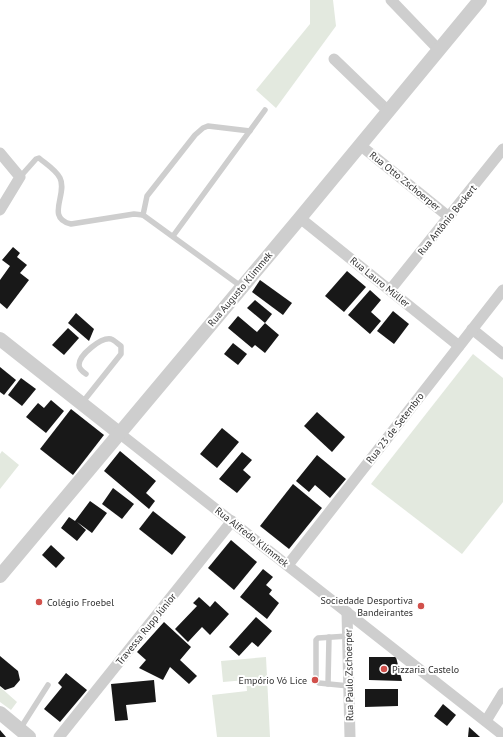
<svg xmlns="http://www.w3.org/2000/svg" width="503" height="737" viewBox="0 0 503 737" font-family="'PT Sans',sans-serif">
	<rect width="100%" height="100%" fill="#fff"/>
	<!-- green -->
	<g fill="#e3e9df">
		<path d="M310,0H333L336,26L276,108L256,90L310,24Z"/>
		<path d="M473,354L503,378V502L462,554L371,484Z"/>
		<path d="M2,451L19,465L0,489V454Z"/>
		<path d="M266,657L270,737H217L212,695L247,691L246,680L223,682L221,661Z"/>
		<path d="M0,687L17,702L11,710L0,702Z"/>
	</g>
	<!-- building -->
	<g fill="#181818">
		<path d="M13,247L20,253L17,257L27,265L20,273L29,280L7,309L0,303V280L10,266L2,260Z"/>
		<path d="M347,271L366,287L344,312L325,296Z"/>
		<path d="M260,280L292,303L283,315L252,292Z"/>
		<path d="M370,290L381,300L371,312L381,321L370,334L348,315Z"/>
		<path d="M255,300L272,314L265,323L247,308Z"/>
		<path d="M393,311L409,324L394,344L377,331Z"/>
		<path d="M76,313L94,329L89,341L68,323Z"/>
		<path d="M238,316L257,332L265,323L279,335L265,353L255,345L252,348L228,328Z"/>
		<path d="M68,328L79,338L64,355L52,345Z"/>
		<path d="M233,343L247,354L238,365L224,354Z"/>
		<path d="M0,367L16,380L4,395L0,392Z"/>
		<path d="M21,378L36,389L22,406L8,395Z"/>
		<path d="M51,400L64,411L46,433L26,417L38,403L44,408Z"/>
		<path d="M71,409L104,435L73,475L40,449Z"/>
		<path d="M317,412L345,437L332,452L304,426Z"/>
		<path d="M222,428L239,442L217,468L200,454Z"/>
		<path d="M120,451L156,481L146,493L155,501L149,509L104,471Z"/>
		<path d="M242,452L252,460L243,470L251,477L237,493L219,479Z"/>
		<path d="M317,455L346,479L330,498L315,485L309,492L296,481Z"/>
		<path d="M293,484L322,508L289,549L260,526Z"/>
		<path d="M113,488L134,504L122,519L102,504Z"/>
		<path d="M90,501L107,513L92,533L77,522L86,530L77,541L61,528L69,517L75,521Z"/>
		<path d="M153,511L186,537L172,555L139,529Z"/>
		<path d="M231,540L257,562L234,590L208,568Z"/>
		<path d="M51,545L65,558L56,568L42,555Z"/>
		<path d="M263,569L273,577L266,585L272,590L269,594L279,603L267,619L240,597Z"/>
		<path d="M199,597L210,607L215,601L229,614L210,635L202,627L188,642L175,629L197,606L193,603Z"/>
		<path d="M256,617L272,631L258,647L252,642L239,656L229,647Z"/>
		<path d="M164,622L191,647L180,660L197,676L189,684L170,667L163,680L139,668L146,660L137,652Z"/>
		<path d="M0,656L18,671L20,680L14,687L5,690L0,686Z"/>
		<path d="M369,657H396L402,681L369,680Z"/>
		<path d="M66,673L87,690L60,722L44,709L62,687L58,683Z"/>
		<path d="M154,680L156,702L126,705L128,720L115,721L111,684Z"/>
		<path d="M365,689H398V706L365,707Z"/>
		<path d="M443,704L456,715L447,726L434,716Z"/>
		<path d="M469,727L480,737H468Z"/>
		<path d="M0,730L6,737H0Z"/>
	</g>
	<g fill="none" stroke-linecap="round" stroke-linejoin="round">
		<!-- service -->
		<g stroke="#cecece" stroke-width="5.5">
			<path d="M20,177L36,159L39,158C46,164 56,170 60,178C68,194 45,218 71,224L134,214L143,215L242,287"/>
			<path d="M143,215L147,196L195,135L203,128L208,126L250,131"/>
			<path d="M173,236L265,110"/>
			<path d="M82,403L121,354V346C118,344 114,340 111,339C101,337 79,355 79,365C79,369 83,372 86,374"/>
			<path d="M348,636L318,638L316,640V680L319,683L349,686"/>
			<path d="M328,684L329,637"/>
			<path d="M20,729L48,685"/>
		</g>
		<!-- minor -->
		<g stroke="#cecece" stroke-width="11">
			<path d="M391,0L439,50"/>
			<path d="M334,59L388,111"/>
			<path d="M360,145L449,217"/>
			<path d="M0,153L20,177L0,210"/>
			<path d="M300,218L459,346"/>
			<path d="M390,290L503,149"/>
			<path d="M472,329L503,354"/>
			<path d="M119,433L503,735"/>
			<path d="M288,565L503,290"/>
			<path d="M347,612L350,737"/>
			<path d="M486,721L503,693"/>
			<path d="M59,737L232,521"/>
		</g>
		<!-- tertiary -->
		<g stroke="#cecece" stroke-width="14">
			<path d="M0,339L119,433"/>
			<path d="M0,576L300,218L480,0"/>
			<path d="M0,713L29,737"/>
		</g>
	</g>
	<!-- markers -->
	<g fill="#d1504b" stroke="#fff" stroke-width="1.5">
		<circle cx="39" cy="602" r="4"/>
		<circle cx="421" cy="606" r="4"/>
		<circle cx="384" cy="669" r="4"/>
		<circle cx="315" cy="680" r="4"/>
	</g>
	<g text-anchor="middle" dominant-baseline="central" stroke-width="4" stroke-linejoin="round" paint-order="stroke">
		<!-- street labels -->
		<g font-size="10" fill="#313131" stroke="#fff">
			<text transform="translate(405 181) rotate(39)">Rua Otto Zschoerper</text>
			<text transform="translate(447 220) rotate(-51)">Rua Antônio Beckert</text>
			<text transform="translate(380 282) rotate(39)">Rua Lauro Müller</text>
			<text transform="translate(240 289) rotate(-50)">Rua Augusto Klimmek</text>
			<text transform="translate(395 428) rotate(-52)">Rua 23 de Setembro</text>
			<text transform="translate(252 537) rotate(38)">Rua Alfredo Klimmek</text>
			<text transform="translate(146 629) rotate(-51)">Travessa Rupp Júnior</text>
			<text transform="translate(349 675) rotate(-91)">Rua Paulo Zschoerper</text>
		</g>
		<!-- poi labels -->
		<g font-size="10" fill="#313131" stroke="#fff" text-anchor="end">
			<text x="413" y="600">Sociedade Desportiva<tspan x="413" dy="12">Bandeirantes</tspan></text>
			<text x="47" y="602" text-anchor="start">Colégio Froebel</text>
			<text x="392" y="669" text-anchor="start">Pizzaria Castelo</text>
			<text x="307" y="680">Empório Vó Lice</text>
		</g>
	</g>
</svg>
